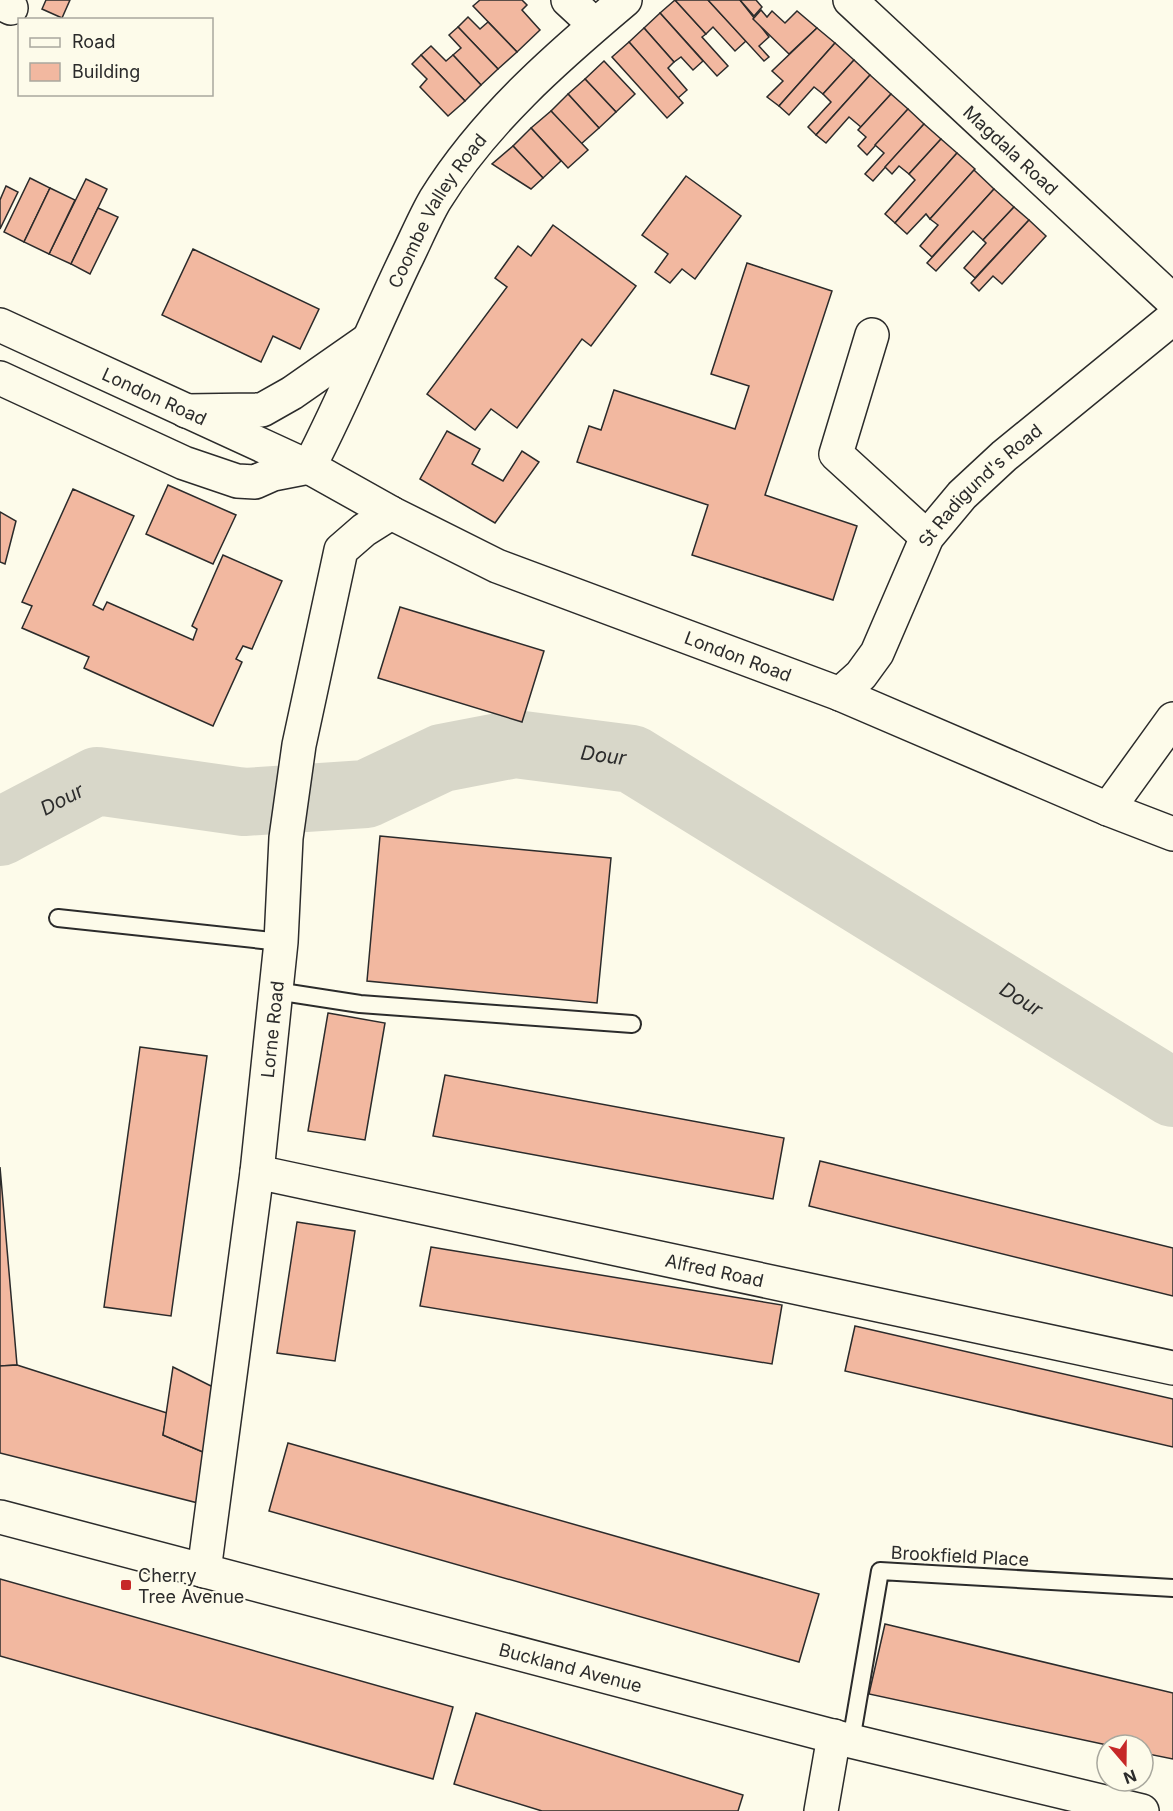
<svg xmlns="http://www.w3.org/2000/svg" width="1173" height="1811" viewBox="0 0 1173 1811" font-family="Inter,sans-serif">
	<rect width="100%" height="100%" fill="#fdfbea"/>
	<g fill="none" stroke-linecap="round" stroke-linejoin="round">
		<!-- river -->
		<path stroke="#d8d7c9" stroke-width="68" id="s1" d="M0,832L97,781L244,802L366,794L442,758L515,744L632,759L1173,1093"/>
	</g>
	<!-- building -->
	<g fill="#f2b8a0" stroke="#2b2b2b" stroke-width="1.5">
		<path d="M46,0H70L62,18L42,9Z"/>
		<path d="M480,0H522L527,5L522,10L540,30L517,52L473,6Z"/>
		<path d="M675,0L706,34L702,37L728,66L717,76L660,13Z"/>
		<path d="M675,0H708L746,41L735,51L713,27L706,34Z"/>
		<path d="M708,0H740L769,37L759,46L769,57L764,61Z"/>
		<path d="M740,0H756L762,7L754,16Z"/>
		<path d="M761,10L767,17L772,11L785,23L797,11L817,28L789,54L753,19Z"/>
		<path d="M660,13L703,61L693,70L681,57L674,62L644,28Z"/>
		<path d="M468,17L480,29L488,22L517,52L498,69L458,27Z"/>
		<path d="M458,27L498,69L481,85L453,55L461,48L449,35Z"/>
		<path d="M644,28L674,62L668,68L687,90L678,98L629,42Z"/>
		<path d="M817,28L835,43L779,106L767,97L783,81L772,71Z"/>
		<path d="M629,42L683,103L667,118L612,57Z"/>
		<path d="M835,43L854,60L823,94L814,87L789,115L779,106Z"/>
		<path d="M431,46L446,61L453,55L481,85L465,101L421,55Z"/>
		<path d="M421,55L465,101L448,116L420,87L427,79L412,64Z"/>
		<path d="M854,60L870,75L816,135L808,127L831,102L823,94Z"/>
		<path d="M604,61L635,94L616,112L585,79Z"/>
		<path d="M870,75L891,94L861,127L849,117L826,143L816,135Z"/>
		<path d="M585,79L616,112L599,128L568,94Z"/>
		<path d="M568,94L599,128L581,144L551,111Z"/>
		<path d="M891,94L908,109L867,155L858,146L866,137L858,130Z"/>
		<path d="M908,109L924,124L873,181L865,174L884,153L875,145Z"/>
		<path d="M551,111L588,150L568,168L531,128Z"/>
		<path d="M924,124L941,139L909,174L899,166L892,174L885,167Z"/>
		<path d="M531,128L561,161L543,178L513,146Z"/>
		<path d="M941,139L957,153L895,223L885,214L915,180L909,174Z"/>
		<path d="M513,146L543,178L531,189L492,164Z"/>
		<path d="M957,153L975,169L930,219L926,214L907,234L895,223Z"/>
		<path d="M974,170L994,189L932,257L920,246L938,225L930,219Z"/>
		<path d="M686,176L741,216L695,279L682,269L670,283L655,272L668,254L642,235Z"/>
		<path d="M30,178L50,188L24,242L4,232Z"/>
		<path d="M86,179L107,189L71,264L49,254Z"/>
		<path d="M6,186L18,192L0,229V200Z"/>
		<path d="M50,188L75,200L49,254L24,242Z"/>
		<path d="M994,189L1014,207L983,240L973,231L936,271L927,263Z"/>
		<path d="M1014,207L1029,220L975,278L964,268L986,243L983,240Z"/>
		<path d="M98,208L118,217L90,274L71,264Z"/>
		<path d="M1029,220L1046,236L1002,284L993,276L979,291L971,283Z"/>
		<path d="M553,225L636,286L591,346L582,339L517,428L491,409L475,430L427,394L507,287L495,278L518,246L531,256Z"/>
		<path d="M193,249L319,309L300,349L273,336L261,362L162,315Z"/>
		<path d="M747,263L832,291L765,495L857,526L833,600L692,555L708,505L577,462L589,426L601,430L614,390L735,429L749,386L711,374Z"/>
		<path d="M447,431L480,449L472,464L503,481L522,451L539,462L495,523L420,479Z"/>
		<path d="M168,485L236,515L213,564L146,534Z"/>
		<path d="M73,489L134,516L93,605L103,610L107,602L193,640L197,629L192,626L223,555L282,581L252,649L243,646L236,659L242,662L213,726L84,668L89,657L22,628L32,606L22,602Z"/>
		<path d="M0,512L16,521L5,564L0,562Z"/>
		<path d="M400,607L544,651L522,722L378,678Z"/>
		<path d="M380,836L611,858L597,1003L367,981Z"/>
		<path d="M328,1013L385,1023L365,1140L308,1131Z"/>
		<path d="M140,1047L207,1056L171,1316L104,1307Z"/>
		<path d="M445,1075L784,1138L773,1199L433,1136Z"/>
		<path d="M820,1161L1173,1248V1296L809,1206Z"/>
		<path d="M0,1167L17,1365L0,1366Z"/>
		<path d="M297,1222L355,1231L335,1361L277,1353Z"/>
		<path d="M431,1247L782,1305L772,1364L420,1306Z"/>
		<path d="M855,1326L1173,1399V1447L845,1371Z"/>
		<path d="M17,1365L167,1413L163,1435L210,1455L198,1503L0,1453V1366Z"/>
		<path d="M173,1367L221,1391L210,1455L163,1435Z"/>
		<path d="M288,1443L819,1594L799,1662L269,1511Z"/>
		<path d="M0,1579L453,1707L433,1779L0,1656Z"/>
		<path d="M885,1624L1173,1693V1759L1143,1753V1745H1107L869,1694Z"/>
		<path d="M476,1713L743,1795L738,1811H542L454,1784Z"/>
	</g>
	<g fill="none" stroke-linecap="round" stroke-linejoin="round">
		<defs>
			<g id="service">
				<path d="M58,918L281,942"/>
				<path d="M276,991L360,1004L632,1024"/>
				<path d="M851,1741L880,1571L1173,1588"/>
			</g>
			<g id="minor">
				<path d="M568,0L595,25"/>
				<path id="s2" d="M850,0L1173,301"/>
				<path d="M0,3L11,8"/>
				<path d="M872,335L836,454L927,537"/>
				<path id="s3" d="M0,378L184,463L237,481L255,482L273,474L309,467C344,400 372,330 405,261C415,241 424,219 435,200C484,121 555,59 625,0"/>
				<path d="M186,411L262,410L292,393L368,340"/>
				<path id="s4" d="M840,694L861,675L877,653L927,537L962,495L1004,456L1173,318"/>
				<path d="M1108,809L1173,719"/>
				<path id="s5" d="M257,1172L1173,1368"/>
				<path id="s6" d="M204,1571L257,1172L281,942L286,838L299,745L341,550L364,530L391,513"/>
				<path d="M821,1811L834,1736"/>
			</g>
			<g id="primary">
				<path id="s7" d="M0,325L309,467L391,513L497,566L840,694L1108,809L1173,834"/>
				<path id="s8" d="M0,1517L851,1741L1142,1811"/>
			</g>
		</defs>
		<!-- service casing -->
		<use href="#service" stroke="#2b2b2b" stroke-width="20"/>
		<!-- minor casing -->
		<use href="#minor" stroke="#2b2b2b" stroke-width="36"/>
		<!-- primary casing -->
		<use href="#primary" stroke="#2b2b2b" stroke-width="36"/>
		<!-- service -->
		<use href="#service" stroke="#fdfbea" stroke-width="16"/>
		<!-- minor -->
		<use href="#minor" stroke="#fdfbea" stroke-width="33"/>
		<!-- primary -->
		<use href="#primary" stroke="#fdfbea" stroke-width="33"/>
	</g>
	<!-- markers -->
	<rect fill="#c62828" stroke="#fdfbea" stroke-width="2" x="120" y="1579" width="12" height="12" rx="3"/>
	<g text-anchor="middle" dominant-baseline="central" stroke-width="4.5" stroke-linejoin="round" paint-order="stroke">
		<!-- street labels -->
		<g font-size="18" fill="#2b2b2b" stroke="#fdfbea">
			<text stroke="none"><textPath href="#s2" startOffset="220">Magdala Road</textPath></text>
			<text stroke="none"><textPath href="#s3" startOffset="620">Coombe Valley Road</textPath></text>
			<text stroke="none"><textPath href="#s7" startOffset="170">London Road</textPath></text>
			<text stroke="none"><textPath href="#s4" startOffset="256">St Radigund's Road</textPath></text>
			<text stroke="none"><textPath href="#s7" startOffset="810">London Road</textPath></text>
			<text stroke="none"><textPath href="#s6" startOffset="546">Lorne Road</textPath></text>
			<text stroke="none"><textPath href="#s5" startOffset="468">Alfred Road</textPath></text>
			<text transform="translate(960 1556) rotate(3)">Brookfield Place</text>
			<text stroke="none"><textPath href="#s8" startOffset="590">Buckland Avenue</textPath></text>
		</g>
		<!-- poi labels -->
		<g font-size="18" fill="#2b2b2b" stroke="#fdfbea" text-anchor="start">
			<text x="138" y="1575">Cherry<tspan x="138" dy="21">Tree Avenue</tspan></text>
		</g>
		<!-- water labels -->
		<g font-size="20" font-style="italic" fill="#2b2b2b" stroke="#fdfbea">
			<text stroke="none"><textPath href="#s1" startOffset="628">Dour</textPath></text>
			<text stroke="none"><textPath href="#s1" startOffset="70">Dour</textPath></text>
			<text stroke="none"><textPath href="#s1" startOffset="1114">Dour</textPath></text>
		</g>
	</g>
	<!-- legend -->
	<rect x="18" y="18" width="195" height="78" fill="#fdfbea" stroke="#a9a89e" stroke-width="1.5"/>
	<rect x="30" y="38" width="30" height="9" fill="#fdfbea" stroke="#a9a89e" stroke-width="1.5"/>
	<text x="72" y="48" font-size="18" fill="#2b2b2b">Road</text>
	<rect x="30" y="63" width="30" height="18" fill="#f2b8a0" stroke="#a9a89e" stroke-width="1.5"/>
	<text x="72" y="78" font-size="18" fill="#2b2b2b">Building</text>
	<!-- north arrow -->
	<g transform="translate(1125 1763) rotate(160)"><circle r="28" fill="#fdfbea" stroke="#a9a89e" stroke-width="1.5"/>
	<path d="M0-4.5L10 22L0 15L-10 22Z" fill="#c62828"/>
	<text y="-9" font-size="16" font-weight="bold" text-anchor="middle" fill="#2b2b2b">N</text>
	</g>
</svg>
